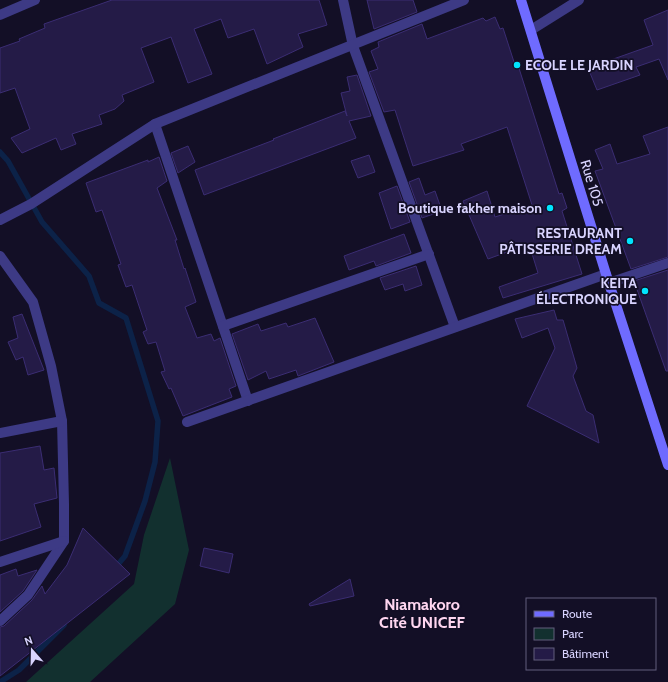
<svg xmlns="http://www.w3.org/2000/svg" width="668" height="682" viewBox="0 0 668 682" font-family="Cabin,sans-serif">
	<rect width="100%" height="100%" fill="#130f26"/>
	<!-- green -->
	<path fill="#12302f" d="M170,458L189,550L175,604L90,682H26L134,584L144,535Z"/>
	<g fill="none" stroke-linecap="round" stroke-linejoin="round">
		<!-- stream -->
		<g stroke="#0c2248" stroke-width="5.5">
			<path d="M0,152L8,161L42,222L89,276L99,303L126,318L158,421L155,462L145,501L125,556L115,568"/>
			<path d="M0,682L19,670L64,625"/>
		</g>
	</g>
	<!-- building -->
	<g fill="#241b47" stroke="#3b2d73">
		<path d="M112,0H319L327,25L298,34L303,47L267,64L254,29L228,38L221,19L194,29L212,74L188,83L171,37L141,48L154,82L122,95L124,101L115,109L99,115L102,124L72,134L76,144L61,150L56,138L22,153L11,138L30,129L15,88L0,93V48L20,41L19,39L45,28L44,24Z"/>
		<path d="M367,0H413L417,12L374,29Z"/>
		<path d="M668,10V80L659,59L636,67L640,75L597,90L588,68L653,45L644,20Z"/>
		<path d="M495,17L500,29L503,28L514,62H517L559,194L562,193L567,208L562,211L582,274L503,298L499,287L538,273L529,244L488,259L463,201L487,191L495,217L532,205L507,127L461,144L464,150L413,166L395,110L384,112L369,72L378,69L371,51L379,47L378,42L422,24L427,39L483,18L486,21Z"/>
		<path d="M357,75L371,116L349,121L356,138L204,195L195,170L274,140L273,139L345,111L347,116L341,93L350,91L347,77Z"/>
		<path d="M668,127V257L631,269L595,171L603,169L595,150L610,144L617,164L650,154L643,136Z"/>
		<path d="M188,146L195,162L178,173L171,153Z"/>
		<path d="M369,155L375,172L358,178L351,161Z"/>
		<path d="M159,157L167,181L157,188L177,240H175L184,269L185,268L196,302L185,307L197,338L211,334L214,341L220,338L236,386L229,389L232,397L183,416L171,388L169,389L161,372L165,371L156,342L148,344L143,332L147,330L132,285L126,287L118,265L121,264L102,210L96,212L86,183L148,160V162Z"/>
		<path d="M419,178L425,195L435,191L442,211L422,218L409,182Z"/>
		<path d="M397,186L410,222L391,229L379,193Z"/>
		<path d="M404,234L411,253L376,266L374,261L349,270L344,256Z"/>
		<path d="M416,266L422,285L405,291L403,284L385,290L380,278Z"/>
		<path d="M668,270V371H666L634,281Z"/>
		<path d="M554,310L557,320H563L577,368L573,376L586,411L593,415L599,443L527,406L555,348L548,328L522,338L515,319Z"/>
		<path d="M22,314L44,370L28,375L23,357L16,360L8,342L18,338L13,317Z"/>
		<path d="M315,318L334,362L298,376L296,370L269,379L266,371L248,380L232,334L258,324L261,331L286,323L288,327Z"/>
		<path d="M40,446L44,470L54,468L57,498L34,504L41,527L0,541V453Z"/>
		<path d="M83,528L130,574L0,676V627L4,626L32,600L42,586L45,594L67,565Z"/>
		<path d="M204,548L233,554L229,573L200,566Z"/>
		<path d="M16,569L18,576L37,570L23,591L0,612V575Z"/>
		<path d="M350,579L354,596L310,606L309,604Z"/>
	</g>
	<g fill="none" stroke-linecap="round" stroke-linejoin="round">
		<!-- street -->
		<g stroke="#3d3a85" stroke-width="10">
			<path d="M343,0L353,46L455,327"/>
			<path d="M0,15L35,0"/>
			<path d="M531,30L579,0"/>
			<path d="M155,124L248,401"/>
			<path d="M0,220L31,204L155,124L464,0"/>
			<path d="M0,256L33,302L51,366L62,421L64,504V541L28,595L0,621"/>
			<path d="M609,283L668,263"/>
			<path d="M223,326L429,254"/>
			<path d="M187,422L606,274"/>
			<path d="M0,433L62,421"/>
			<path d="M0,562L64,541"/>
		</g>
		<!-- secondary -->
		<path stroke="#6f6bff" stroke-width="10" d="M521,0L606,274L668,465"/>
	</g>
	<!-- markers -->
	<g fill="#00e5ff" stroke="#130f26" stroke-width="1.5">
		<circle cx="517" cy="65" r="4"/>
		<circle cx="550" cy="208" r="4"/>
		<circle cx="630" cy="241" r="4"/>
		<circle cx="645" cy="291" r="4"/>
	</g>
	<g text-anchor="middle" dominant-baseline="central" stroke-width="3.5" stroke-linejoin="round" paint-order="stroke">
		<!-- poi labels -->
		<g font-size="14" font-weight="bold" fill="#d9d4ff" stroke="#130f26" text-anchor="end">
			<text x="525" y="65" text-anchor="start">ECOLE LE JARDIN</text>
			<text x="542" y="208">Boutique fakher maison</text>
			<text x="622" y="233">RESTAURANT<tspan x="622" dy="16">PÂTISSERIE DREAM</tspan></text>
			<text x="637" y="283">KEITA<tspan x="637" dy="16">ÉLECTRONIQUE</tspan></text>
		</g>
		<!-- street labels -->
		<g font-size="14" fill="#d9d4ff" stroke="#130f26">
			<text transform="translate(592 183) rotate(73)">Rue 105</text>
		</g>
		<!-- quarter labels -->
		<g font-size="16" font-weight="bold" fill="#ffd6f0" stroke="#130f26">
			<text x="422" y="604">Niamakoro<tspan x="422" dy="18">Cité UNICEF</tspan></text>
		</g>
	</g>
	<!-- legend -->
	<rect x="526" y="598" width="130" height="72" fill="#130f26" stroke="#625e7d"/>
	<rect x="534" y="611" width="20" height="6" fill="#6f6bff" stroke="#625e7d"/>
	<text x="562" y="618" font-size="12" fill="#d9d4ff">Route</text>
	<rect x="534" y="628" width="20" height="12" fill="#12302f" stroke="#625e7d"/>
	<text x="562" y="638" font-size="12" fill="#d9d4ff">Parc</text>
	<rect x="534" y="648" width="20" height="12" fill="#241b47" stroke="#625e7d"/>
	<text x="562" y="658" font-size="12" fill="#d9d4ff">Bâtiment</text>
	<!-- north arrow -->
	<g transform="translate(32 650) rotate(340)" stroke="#130f26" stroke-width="3" paint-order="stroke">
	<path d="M0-3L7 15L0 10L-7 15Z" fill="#d9d4ff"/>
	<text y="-6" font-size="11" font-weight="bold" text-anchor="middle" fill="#d9d4ff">N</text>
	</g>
</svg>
